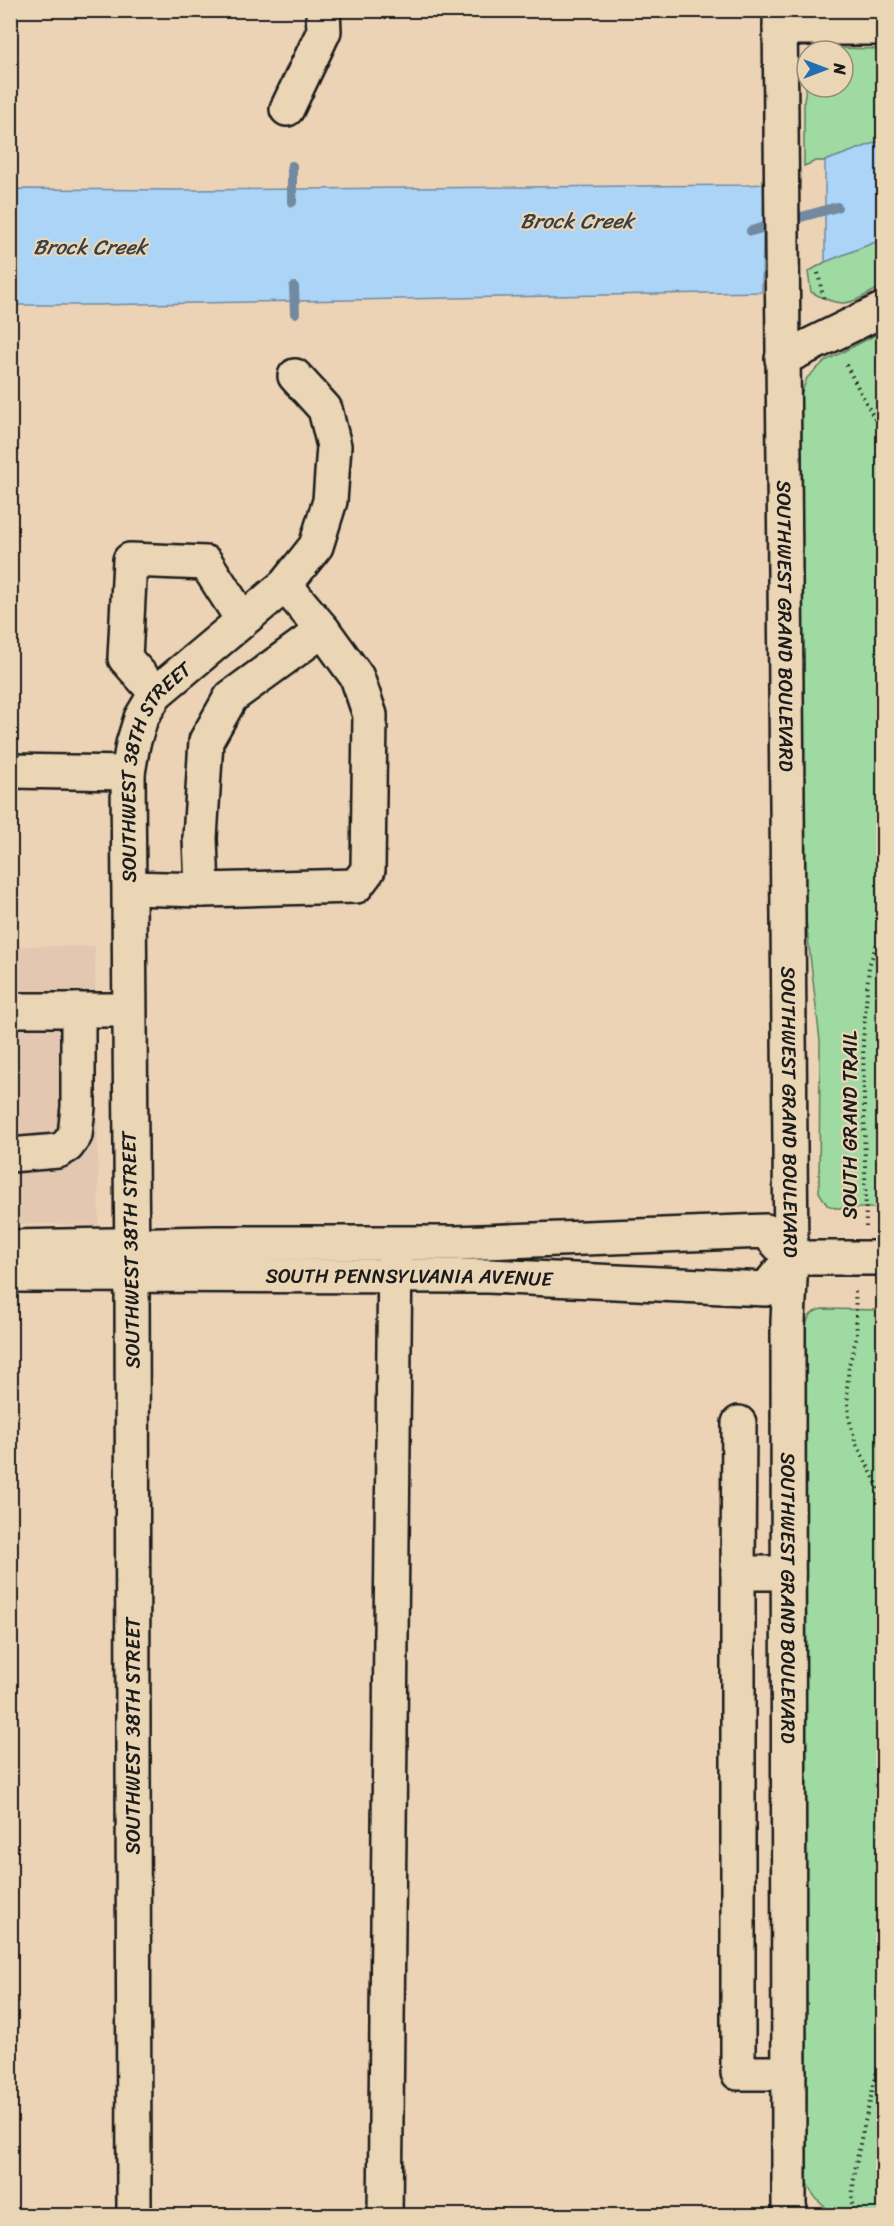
<svg xmlns="http://www.w3.org/2000/svg" width="894" height="2226" viewBox="0 0 894 2226" font-family="Sriracha,sans-serif">
	<rect width="100%" height="100%" fill="#edd3b6"/>
	<filter id="ink" filterUnits="userSpaceOnUse"><feTurbulence type="fractalNoise" baseFrequency=".0167" numOctaves="2"/><feDisplacementMap in="SourceGraphic" scale="12" xChannelSelector="R" yChannelSelector="G"/><feConvolveMatrix kernelMatrix="1 2 1 2 8 2 1 2 1" color-interpolation-filters="sRGB"/></filter>
	<g filter="url(#ink)">
		<!-- built -->
		<path fill="#e4c7b0" d="M11,946H95L99,1225L11,1224Z"/>
		<!-- green -->
		<g fill="#9edaa1" stroke="#5d7b5e" stroke-width="1.5">
			<path d="M834,48L883,49V140L825,161H816L804,166V102L807,79V87H843V51H826Z"/>
			<path d="M883,239V286C850,303 846,311 811,292L808,272L825,262Z"/>
			<path d="M883,331V1208H835L827,1205L819,1192L820,1041L800,869V397L807,378L825,361Z"/>
			<path d="M822,1309L883,1310V2215C846,2216 823,2220 806,2181L800,1588L804,1339C807,1324 805,1313 822,1309Z"/>
		</g>
		<!-- water -->
		<g fill="#abd4f6" stroke="#728a9f" stroke-width="1.5">
			<path d="M883,140V239L825,262V161Z"/>
			<path d="M764,184L762,292L93,305H11V189L189,190L747,185Z"/>
		</g>
		<g fill="none" stroke-linecap="round" stroke-linejoin="round">
			<!-- stream -->
			<g stroke="#728a9f" stroke-width="10">
				<path d="M292,166V202"/>
				<path d="M751,231L837,207"/>
				<path d="M294,287L295,313"/>
			</g>
			<defs>
				<g id="minor">
					<path id="s1" d="M780,10L791,1258L788,1322L789,2205L791,2216"/>
					<path d="M780,28H884"/>
					<path d="M287,109L324,31L323,10"/>
					<path d="M782,359L884,309"/>
					<path d="M156,693L125,658L130,560L206,563L242,619"/>
					<path d="M10,771L128,773"/>
					<path d="M130,888L202,890L356,886L368,870L370,715L357,677L323,630L285,585"/>
					<path d="M202,890L200,838L206,741L231,697L323,630"/>
					<path d="M10,1010H129"/>
					<path d="M10,1155L58,1151L67,1146L75,1135L78,1107V1010"/>
					<path d="M738,1573L739,1423"/>
					<path d="M788,1573H738V2073H789"/>
					<path id="s2" d="M134,2216L132,1274L128,773L133,744L141,718L156,693L285,585L316,546L330,501L334,446L325,409L295,376"/>
					<path d="M385,2216L395,1248"/>
				</g>
				<g id="major">
					<path d="M10,1247L215,1243H456L766,1231L791,1258H884"/>
					<path id="s3" d="M10,1275L488,1276L766,1289L791,1258"/>
				</g>
			</defs>
			<!-- minor casing -->
			<use href="#minor" stroke="#1c1c1c" stroke-width="38"/>
			<!-- major casing -->
			<use href="#major" stroke="#1c1c1c" stroke-width="38"/>
			<!-- path -->
			<g stroke="#1c1c1c" stroke-width="4" stroke-dasharray="1.5 4.5" stroke-linecap="butt">
				<path d="M818,273L824,301"/>
				<path d="M846,365L884,436"/>
				<path d="M866,1227L863,1041L869,966L884,924"/>
				<path d="M855,1291L857,1336L849,1365L847,1388L849,1418L855,1441L884,1498"/>
				<path d="M884,1691V1735"/>
				<path d="M852,2216C850,2158 876,2092 884,2034"/>
			</g>
			<!-- minor -->
			<use href="#minor" stroke="#ead5b4" stroke-width="33"/>
			<!-- major -->
			<use href="#major" stroke="#ead5b4" stroke-width="33"/>
		</g>
	</g>
	<g text-anchor="middle" dominant-baseline="central" stroke-width="4.5" stroke-linejoin="round" paint-order="stroke">
		<!-- street labels -->
		<g font-size="20" fill="#1c1c1c" stroke="#ead5b4">
			<text stroke="none"><textPath href="#s1" startOffset="616">SOUTHWEST GRAND BOULEVARD</textPath></text>
			<text stroke="none"><textPath href="#s2" startOffset="1452">SOUTHWEST 38TH STREET</textPath></text>
			<text stroke="none"><textPath href="#s1" startOffset="1102">SOUTHWEST GRAND BOULEVARD</textPath></text>
			<text transform="translate(850 1125) rotate(-90)">SOUTH GRAND TRAIL</text>
			<text transform="translate(131 1250) rotate(-91)">SOUTHWEST 38TH STREET</text>
			<text stroke="none"><textPath href="#s3" startOffset="399">SOUTH PENNSYLVANIA AVENUE</textPath></text>
			<text stroke="none"><textPath href="#s1" startOffset="1588">SOUTHWEST GRAND BOULEVARD</textPath></text>
			<text transform="translate(133 1736) rotate(-90)">SOUTHWEST 38TH STREET</text>
		</g>
		<!-- water labels -->
		<g font-size="21" font-style="italic" fill="#394148" stroke="#ead5b4">
			<text x="577" y="221">Brock Creek</text>
			<text x="90" y="247">Brock Creek</text>
		</g>
	</g>
	<!-- margin -->
	<rect width="894" height="2226" fill="none" stroke="#ead5b4" stroke-width="36"/>
	<rect x="18" y="18" width="858" height="2190" fill="none" stroke="#1c1c1c" stroke-width="2" filter="url(#ink)"/>
	<!-- north arrow -->
	<g transform="translate(825 69) rotate(90)"><circle r="28" fill="#ead5b4" stroke="#988b77" stroke-width="1.5"/>
	<path d="M0-4.5L10 22L0 15L-10 22Z" fill="#1f6fb2"/>
	<text y="-9" font-size="16" font-weight="bold" text-anchor="middle" fill="#1c1c1c">N</text>
	</g>
</svg>
